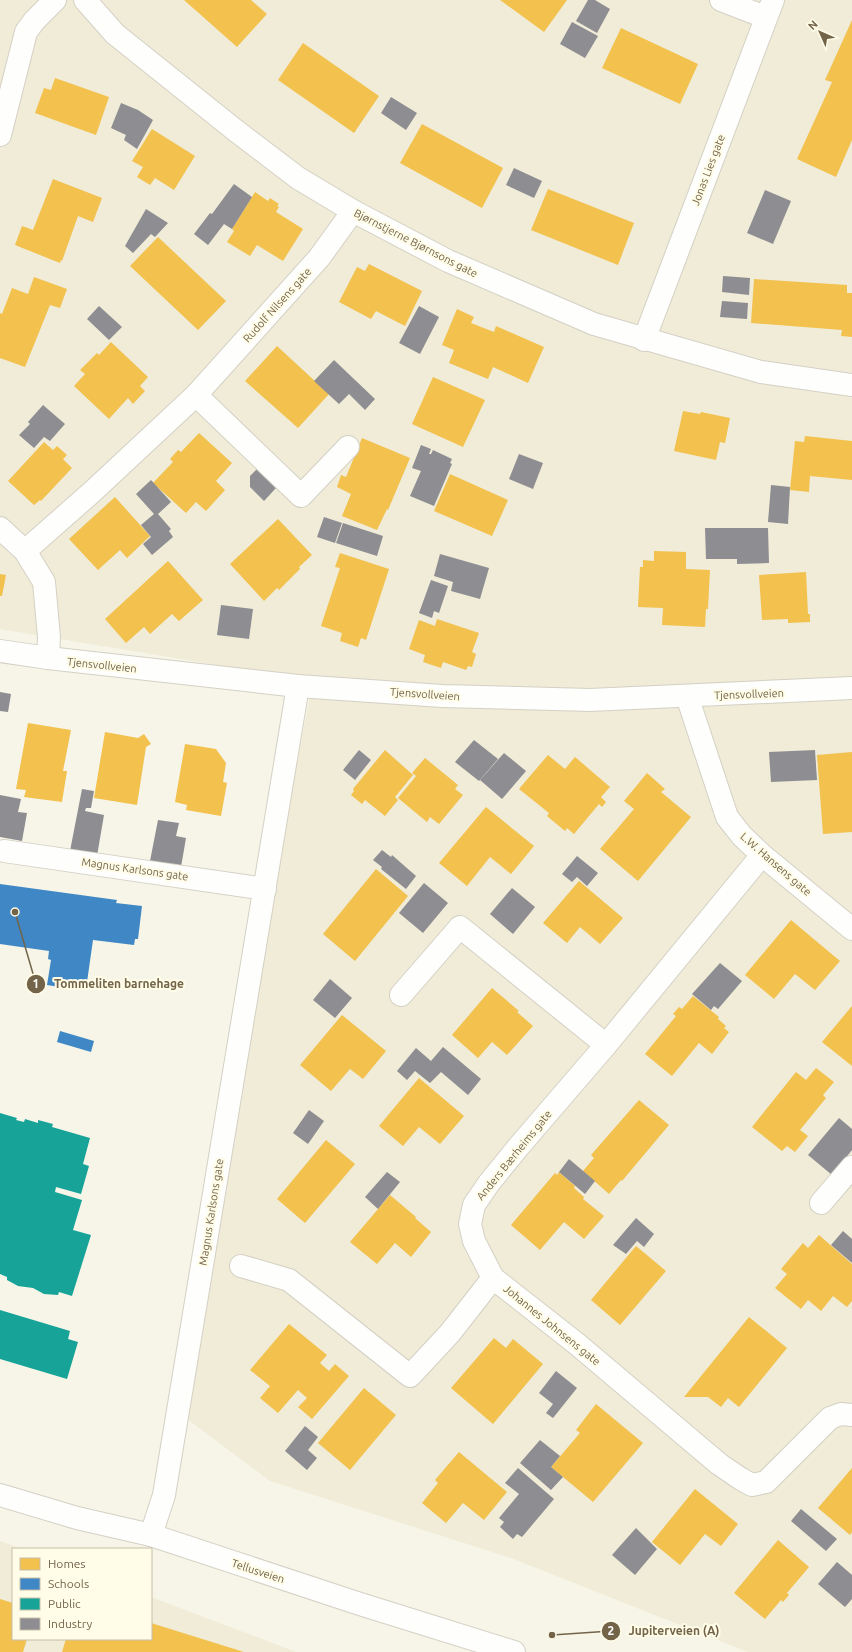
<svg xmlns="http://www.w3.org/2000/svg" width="852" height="1652" viewBox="0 0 852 1652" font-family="Ubuntu,sans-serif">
	<rect width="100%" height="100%" fill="#f6f5e8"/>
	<!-- residential -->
	<g fill="#f0ecd7">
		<path d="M0,0H852V1652H748L511,1558L270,1481L171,1407L313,681L0,629Z"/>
		<path d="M0,1541L22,1549H13V1639H151V1597L296,1652H0Z"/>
	</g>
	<!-- homes -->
	<g fill="#f2c14e">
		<path d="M184,0H251L267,14L237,47Z"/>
		<path d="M500,0H567L544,32Z"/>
		<path d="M852,20V140L836,177L797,159L832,82L825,80Z"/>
		<path d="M621,28L698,64L680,104L602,68Z"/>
		<path d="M303,43L379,96L354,133L278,80Z"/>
		<path d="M55,78L109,97L96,135L35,113L44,88L51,90Z"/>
		<path d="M422,124L503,168L482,208L400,163Z"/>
		<path d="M152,129L195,156L174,190L155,178L150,185L137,177L143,167L132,161Z"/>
		<path d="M53,179L102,198L93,222L78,216L62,261L61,260L60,263L15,245L22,226L33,230Z"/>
		<path d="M548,189L634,223L618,265L531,230Z"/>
		<path d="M255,192L268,201L270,198L279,204L277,206L279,207L276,212L303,229L283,261L257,245L250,256L227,242L234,231L232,229Z"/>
		<path d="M158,237L226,301L198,330L130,266Z"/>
		<path d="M369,264L422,291L405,326L376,311L371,319L339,302L357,267L365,271Z"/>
		<path d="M34,277L67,289L60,308L50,305L25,367L0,358V313L2,314L12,288L28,294Z"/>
		<path d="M754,279L847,285V293H852V337L841,336L842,330L751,323Z"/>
		<path d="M457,309L474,317L471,323L494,332L496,326L544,347L528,383L493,367L488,379L449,363L454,350L442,345Z"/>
		<path d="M111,342L148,377L140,386L145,391L133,404L128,398L109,419L74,386L85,374L80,370L97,353L99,355Z"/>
		<path d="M277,346L329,394L298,428L245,381Z"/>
		<path d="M433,377L485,400L463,447L412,424Z"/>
		<path d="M683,411L700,414L701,412L730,418L725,443L720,442L716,460L674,451Z"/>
		<path d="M199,433L232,463L216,481L225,490L206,511L196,502L186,513L153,483L173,462L170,459L178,450L181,452Z"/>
		<path d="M805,436L852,441V480L810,476L809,492L790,490L795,441L804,442Z"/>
		<path d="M362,438L410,458L388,510L387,509L377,530L342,516L351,494L337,487L341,475L346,477Z"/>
		<path d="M44,442L53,450L57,446L67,455L63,459L72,468L41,501L40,500L34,505L8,481Z"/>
		<path d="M450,474L508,500L492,536L434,511Z"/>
		<path d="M115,497L150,536L127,558L120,550L98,570L69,539Z"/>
		<path d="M278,519L312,555L299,567L300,569L279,590L277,588L264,601L230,564Z"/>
		<path d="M654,551L686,552V569L710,570L708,609H706L705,627L662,625L663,608L638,607L640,567H643V560L654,561Z"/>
		<path d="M340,553L389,569L366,640L361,638L358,647L340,641L342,633L321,626L340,568L335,567Z"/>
		<path d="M168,561L203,600L179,621L172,614L150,634L144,627L126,643L105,619Z"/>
		<path d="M806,572L808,614H810V622L788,623V619L762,620L759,575Z"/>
		<path d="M0,574L6,575L2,596H0Z"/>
		<path d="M437,619L479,633L472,652L476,654L472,667L468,666L466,670L443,662L441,668L423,662L425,655L409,649L419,620L435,626Z"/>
		<path d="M28,723L71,730L63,771H67L62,802L24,797L26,790L16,789Z"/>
		<path d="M105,732L138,738L144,734L151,744L146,747L137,805L94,798Z"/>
		<path d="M185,744L216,749L226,763L223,782L227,783L221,816L186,810L187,805L175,802Z"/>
		<path d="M385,750L413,775L395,797L398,800L385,816L365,800L362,804L351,795L354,791L353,789Z"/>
		<path d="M852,752V832L823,834L817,755Z"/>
		<path d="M548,755L565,769L575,757L610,787L601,797L606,802L602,807L599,804L574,834L567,828L565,831L547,816L549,813L519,789Z"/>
		<path d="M425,758L458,785L455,789L463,795L439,824L430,817L427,822L398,798L416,776L412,773Z"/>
		<path d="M647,773L665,789L661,792L691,817L638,881L600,849L634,809L624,801Z"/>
		<path d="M486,807L534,846L511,874L490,857L467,886L439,863Z"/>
		<path d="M376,869L408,896L355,961L323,934Z"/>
		<path d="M579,881L623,918L600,944L580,927L567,943L543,923Z"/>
		<path d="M791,920L840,961L815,990L795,974L774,999L745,975Z"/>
		<path d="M492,988L519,1011L517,1012L533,1026L507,1055L492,1042L478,1058L452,1035Z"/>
		<path d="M693,996L719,1017L718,1019L726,1026L724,1028L729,1032L712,1054L699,1043L672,1076L645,1054L676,1016L673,1014L679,1007L682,1009Z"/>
		<path d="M852,1006V1066L822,1042Z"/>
		<path d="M342,1015L386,1051L363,1079L350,1069L331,1091L300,1065Z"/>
		<path d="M816,1068L834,1082L823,1095L826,1098L800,1130L808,1136L795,1152L787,1146L782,1151L752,1127L796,1072L806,1080Z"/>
		<path d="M419,1078L464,1116L440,1144L419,1127L403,1146L379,1126Z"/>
		<path d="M639,1100L669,1125L622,1181L621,1180L609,1194L583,1171L594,1158L591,1155Z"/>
		<path d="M326,1140L355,1164L305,1223L277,1199Z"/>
		<path d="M559,1172L575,1186L574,1188L584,1197L583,1199L604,1216L584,1239L564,1222L540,1250L511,1225L555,1173L557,1175Z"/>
		<path d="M390,1195L416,1217L415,1218L431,1232L411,1257L395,1243L377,1264L350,1242Z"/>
		<path d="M819,1235L852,1264V1301L847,1307L833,1296L821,1311L808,1300L801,1309L775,1288L787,1274L781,1269L803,1243L808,1248Z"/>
		<path d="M636,1246L666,1271L620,1325L591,1300Z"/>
		<path d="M749,1317L787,1348L739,1407L728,1398L721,1407L708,1397H684Z"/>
		<path d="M289,1324L327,1355L320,1363L329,1371L335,1364L349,1376L312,1419L298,1407L307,1398L298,1390L278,1413L260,1398L270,1386L250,1370Z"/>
		<path d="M494,1338L506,1348L513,1339L543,1364L493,1424L451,1388Z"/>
		<path d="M364,1388L396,1415L350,1470L318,1443Z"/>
		<path d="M596,1404L643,1443L593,1502L551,1467L580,1433L576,1430Z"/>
		<path d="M459,1452L507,1492L484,1520L463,1503L446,1523L422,1503L438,1483L435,1480Z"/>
		<path d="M852,1468V1532L850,1535L818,1508Z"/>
		<path d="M695,1489L738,1524L721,1546L705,1534L680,1565L652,1542Z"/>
		<path d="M778,1540L809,1567L787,1593L789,1595L783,1602L781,1600L765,1619L734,1593Z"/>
		<path d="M0,1599L13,1603V1639H27L23,1652H0Z"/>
		<path d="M151,1623L244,1652H62L66,1639H151Z"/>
	</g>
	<!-- schools -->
	<g fill="#3f88c5">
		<path d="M0,884L117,900L116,903L142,906L138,939H135L134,945L93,940L86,989L80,988L79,990L47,985L51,960L48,959L49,951L0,944Z"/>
		<path d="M60,1031L94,1041L91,1052L57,1042Z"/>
	</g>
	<!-- public -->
	<g fill="#17a398">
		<path d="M0,1113L17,1118L16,1120L24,1122L25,1119L38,1123V1120L53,1124L52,1127L90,1138L83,1164L89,1166L81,1194L56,1187L55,1192L82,1200L73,1230L91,1235L72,1296L59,1292L58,1295L44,1294L33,1288L18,1286L7,1280V1277L0,1274Z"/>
		<path d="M0,1310L70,1331L68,1339L78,1342L67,1379L0,1359Z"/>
	</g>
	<!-- industry -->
	<g fill="#8d8d92">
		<path d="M588,0H595L610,9L597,33L576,21Z"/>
		<path d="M572,22L598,36L585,58L560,44Z"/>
		<path d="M391,97L417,113L406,130L381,113Z"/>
		<path d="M121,103L138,110L153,120L137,149L124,140L126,135L111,128Z"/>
		<path d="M514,168L542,181L534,198L506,185Z"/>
		<path d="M234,184L252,197L232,229L224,224L208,245L194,234L210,213L212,214Z"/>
		<path d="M765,190L791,201L773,244L747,233Z"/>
		<path d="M146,209L168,223L155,237L151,234L133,253L125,246Z"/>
		<path d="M723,276L750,278L749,295L722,292Z"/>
		<path d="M722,301L748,303L747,319L720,317Z"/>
		<path d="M99,306L122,327L109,340L87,319Z"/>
		<path d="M419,306L439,317L420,354L399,343Z"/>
		<path d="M334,360L375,399L365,410L349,394L339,404L314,381Z"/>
		<path d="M43,405L65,424L50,441L44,437L34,448L19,435L30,424L28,422Z"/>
		<path d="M421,445L431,449L429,454H431L433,450L452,459L450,463L452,464L434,506L410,496L421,471L412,468Z"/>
		<path d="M519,454L543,463L533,489L509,479Z"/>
		<path d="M257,469L276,488L264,501L250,487V476Z"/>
		<path d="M151,480L171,502L158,514L171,529L169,531L173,537L152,555L143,544L151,537L141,525L154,514L136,494Z"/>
		<path d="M771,485L790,487L788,524L768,522Z"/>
		<path d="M324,517L342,523L335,543L317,537Z"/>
		<path d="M343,523L383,536L377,556L336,543Z"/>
		<path d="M705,528H768L769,563L737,564V559H706Z"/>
		<path d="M440,554L489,568L480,599L451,591L453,582L434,576Z"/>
		<path d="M431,580L448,586L439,613L434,611L432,618L419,613Z"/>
		<path d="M221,605L253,609L249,639L217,635Z"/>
		<path d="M0,692L11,694L8,712L0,711Z"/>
		<path d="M474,740L498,759L479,781L455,762Z"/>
		<path d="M359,750L371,760L355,780L343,770Z"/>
		<path d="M815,750L817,780L771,782L769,752Z"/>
		<path d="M504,753L526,771L502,799L480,780Z"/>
		<path d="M82,789L94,791L91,808H86L85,811L104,815L97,856L70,851Z"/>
		<path d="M0,795L21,799L18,812L27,813L22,841L0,837Z"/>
		<path d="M158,820L179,823L176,836L186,838L181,867L150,861Z"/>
		<path d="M382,850L391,857L392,855L416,876L406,889L381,869L382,867L373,860Z"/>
		<path d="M577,856L598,873L587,886L577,877L572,882L562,874Z"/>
		<path d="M424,883L448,903L423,933L399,913Z"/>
		<path d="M512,888L535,907L513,934L490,914Z"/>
		<path d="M720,963L742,981L718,1009L714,1006L711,1010L692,994Z"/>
		<path d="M330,979L352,998L335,1018L313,1000Z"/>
		<path d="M443,1047L481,1079L468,1095L441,1072L430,1083L415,1071L407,1080L397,1071L416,1048L431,1061Z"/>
		<path d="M309,1110L324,1121L308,1144L293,1133Z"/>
		<path d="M839,1118L852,1129V1150L832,1175L808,1155Z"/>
		<path d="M569,1159L595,1181L585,1194L559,1172Z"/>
		<path d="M387,1172L400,1182L378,1209L365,1197Z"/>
		<path d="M636,1218L654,1234L644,1247L637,1241L626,1254L613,1245Z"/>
		<path d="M843,1231L852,1239V1263L831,1245Z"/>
		<path d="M556,1371L577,1388L553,1418L546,1413L553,1404L539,1393Z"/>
		<path d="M305,1426L318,1437L308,1450L317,1458L307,1470L285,1451Z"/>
		<path d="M540,1440L560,1456L551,1467L563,1477L551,1490L520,1463Z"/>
		<path d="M518,1468L554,1499L522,1537L517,1534L513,1539L500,1527L504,1522L499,1518L519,1494L505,1483Z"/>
		<path d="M801,1509L837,1539L826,1551L791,1521Z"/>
		<path d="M636,1528L657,1549L635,1575L612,1555Z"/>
		<path d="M837,1562L852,1575V1599L845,1607L818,1584Z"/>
	</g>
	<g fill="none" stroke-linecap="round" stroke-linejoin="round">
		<defs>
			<g id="minor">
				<path d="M85,0L115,34L235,130L298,178L353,211L448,261L594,324L761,372L852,385"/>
				<path d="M721,0L765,17"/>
				<path d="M0,135L26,32L34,21L55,0"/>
				<path d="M644,340L773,0"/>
				<path d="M196,395L301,496L348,447"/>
				<path d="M0,528L25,551L44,582L49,637L48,658"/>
				<path d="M25,551L92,492L196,395L319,258L353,211"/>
				<path d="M0,651L48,658L298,686L442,696L590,700L852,688"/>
				<path d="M687,696L727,817L742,836L762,855L852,929"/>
				<path d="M4,851L265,889"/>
				<path d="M401,995L460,927L606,1045"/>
				<path d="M821,1203L852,1167"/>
				<path d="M241,1266L289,1280L410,1376L450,1333L493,1278L577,1344L719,1464L741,1479L752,1485L766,1482L830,1418L841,1414L852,1415"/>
				<path d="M493,1278L474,1241L470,1224L474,1205L489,1183L520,1145L606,1045L762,855"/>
				<path d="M0,1495L77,1518L151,1535L360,1604L514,1652"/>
				<path d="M151,1535L164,1495L298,686"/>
			</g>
		</defs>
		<!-- minor casing -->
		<use href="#minor" stroke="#d4d0c5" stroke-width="24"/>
		<!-- minor -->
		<use href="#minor" stroke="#fefefc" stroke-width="22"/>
	</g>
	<g text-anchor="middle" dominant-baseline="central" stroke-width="4" stroke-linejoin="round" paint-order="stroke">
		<!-- street labels -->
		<g font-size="11" fill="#736449" stroke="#fffce8">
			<text transform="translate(708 170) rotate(-69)">Jonas Lies gate</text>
			<text transform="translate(416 243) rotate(27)">Bjørnstjerne Bjørnsons gate</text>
			<text transform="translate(277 305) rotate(-48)">Rudolf Nilsens gate</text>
			<text transform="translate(102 665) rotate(6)">Tjensvollveien</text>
			<text transform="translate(425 694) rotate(4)">Tjensvollveien</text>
			<text transform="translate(749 694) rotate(-2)">Tjensvollveien</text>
			<text transform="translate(776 864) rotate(41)">L.W. Hansens gate</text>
			<text transform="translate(135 869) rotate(8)">Magnus Karlsons gate</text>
			<text transform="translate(514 1155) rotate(-51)">Anders Bærheims gate</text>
			<text transform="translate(211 1212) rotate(-81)">Magnus Karlsons gate</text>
			<text transform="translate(552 1325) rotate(39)">Johannes Johnsens gate</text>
			<text transform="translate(258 1571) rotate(18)">Tellusveien</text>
		</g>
	</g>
	<!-- callouts -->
	<path fill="none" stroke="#736449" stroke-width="1.5" d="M15 912L36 984M552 1635L611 1631"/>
	<g fill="#736449" stroke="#fffce8" stroke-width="1.5">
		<circle cx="15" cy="912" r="4"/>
		<circle cx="552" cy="1635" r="4"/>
		<circle cx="36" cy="984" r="10"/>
		<circle cx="611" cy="1631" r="10"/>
	</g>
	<g font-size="12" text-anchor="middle" font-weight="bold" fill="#fff">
		<text x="36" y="988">1</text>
		<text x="611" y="1635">2</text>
	</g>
	<g font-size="12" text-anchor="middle" font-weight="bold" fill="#736449" stroke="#fffce8" stroke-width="4" stroke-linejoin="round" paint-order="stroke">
		<text x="119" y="988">Tommeliten barnehage</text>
		<text x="674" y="1635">Jupiterveien (A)</text>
	</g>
	<!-- legend -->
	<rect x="12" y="1548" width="140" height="92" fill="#fffce8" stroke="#c7bfa8"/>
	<rect x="20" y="1558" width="20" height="12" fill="#f2c14e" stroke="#c7bfa8"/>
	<text x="48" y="1568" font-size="12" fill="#736449">Homes</text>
	<rect x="20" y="1578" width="20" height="12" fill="#3f88c5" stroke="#c7bfa8"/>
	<text x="48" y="1588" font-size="12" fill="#736449">Schools</text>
	<rect x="20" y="1598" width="20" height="12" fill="#17a398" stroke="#c7bfa8"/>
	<text x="48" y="1608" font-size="12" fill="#736449">Public</text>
	<rect x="20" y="1618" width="20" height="12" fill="#8d8d92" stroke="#c7bfa8"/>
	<text x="48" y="1628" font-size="12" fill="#736449">Industry</text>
	<!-- north arrow -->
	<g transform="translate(820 32) rotate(315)" stroke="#fffce8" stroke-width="3" paint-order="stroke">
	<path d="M0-3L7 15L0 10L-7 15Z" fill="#736449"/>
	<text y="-6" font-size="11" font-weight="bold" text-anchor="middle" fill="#736449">N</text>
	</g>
</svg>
